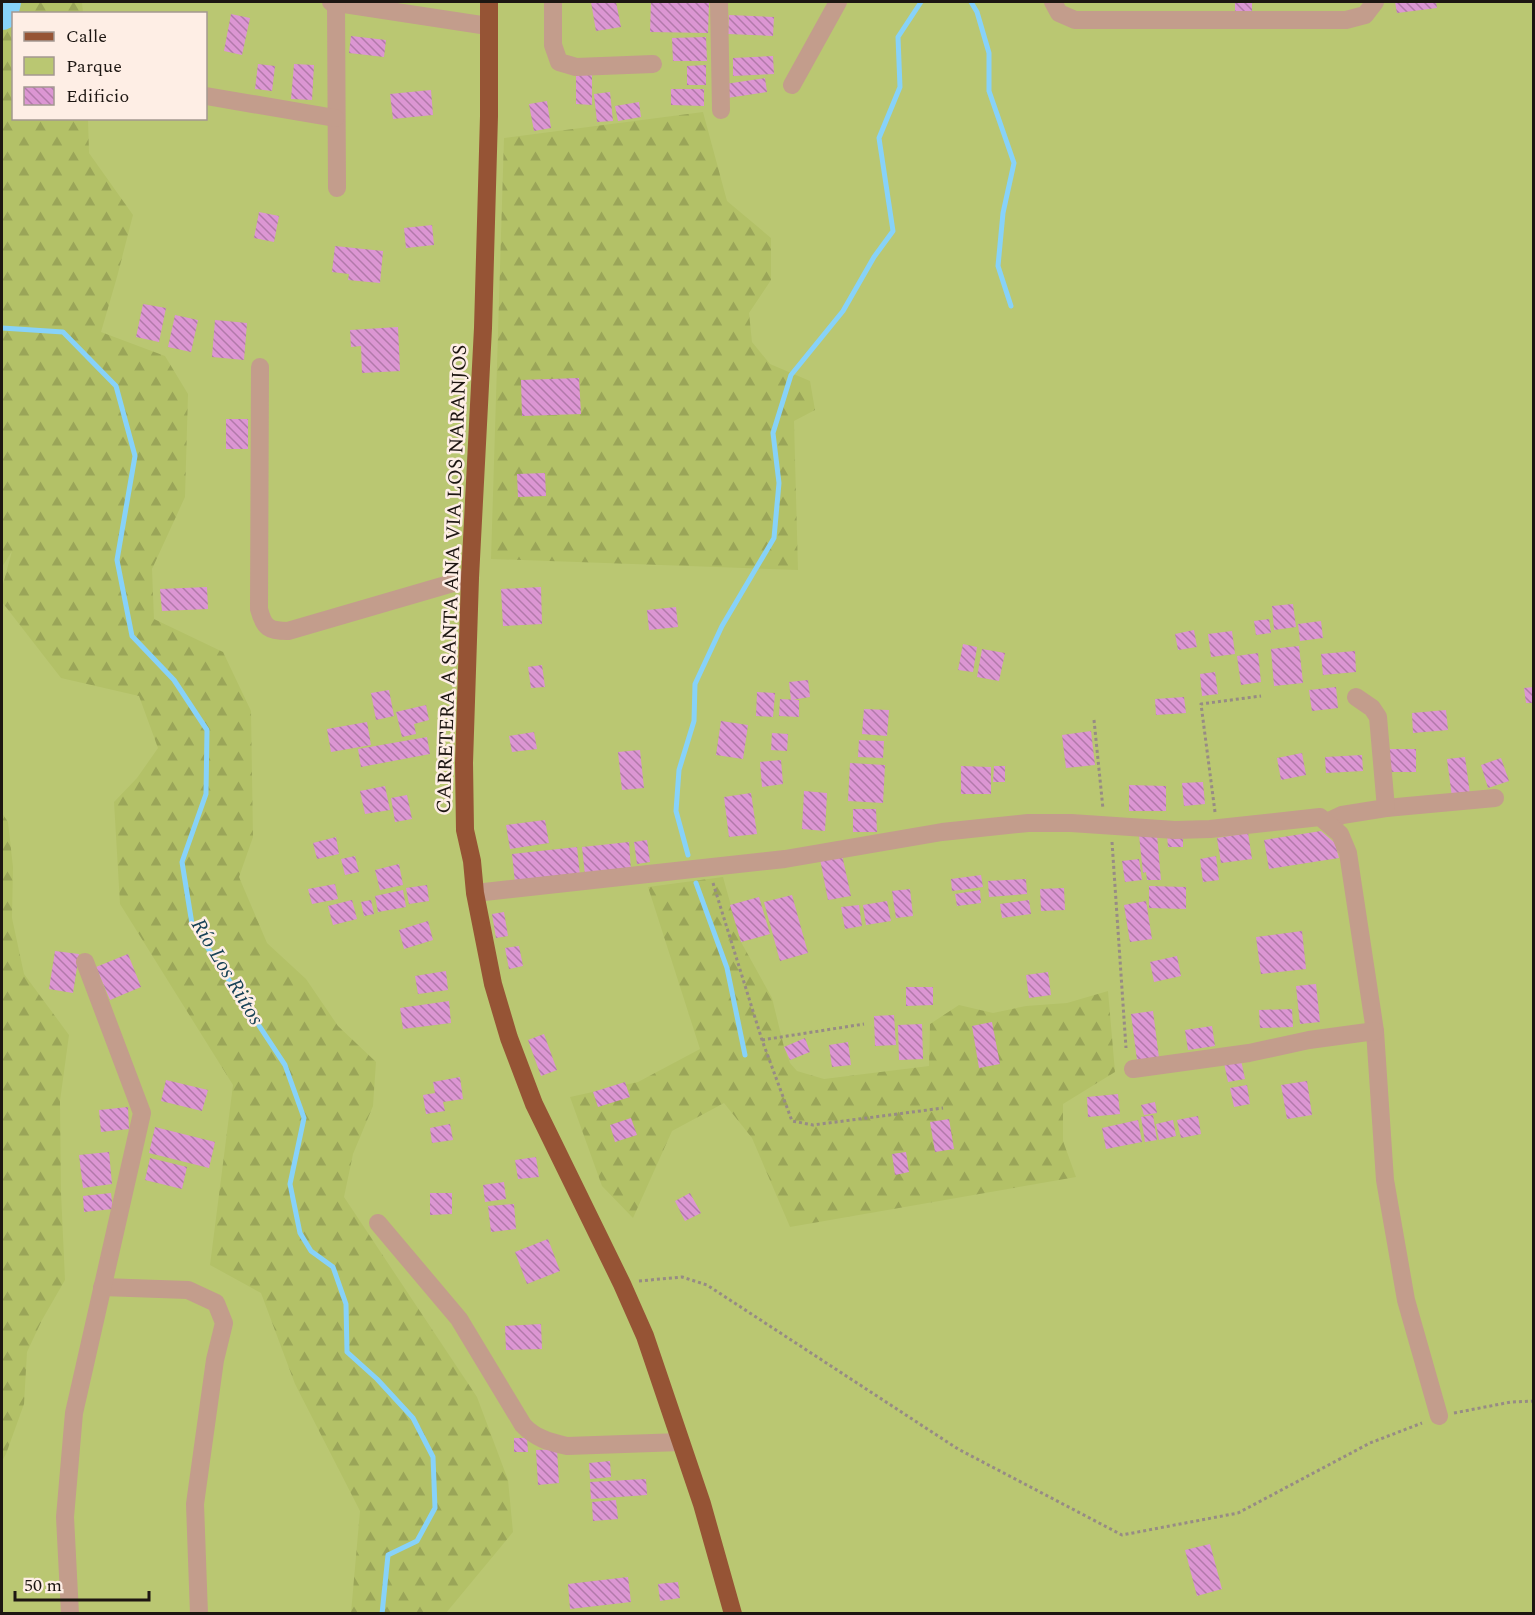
<svg xmlns="http://www.w3.org/2000/svg" width="1535" height="1615" viewBox="0 0 1535 1615" font-family="Spectral,serif">
	<defs>
		<pattern id="forest-firs" width="22" height="20" patternUnits="userSpaceOnUse" patternTransform="scale(1.5)"><rect width="22" height="20" fill="#b3c167"/><path d="M5 1l3.5 6h-7zM16 11l3.5 6h-7z" fill="#9aa558"/></pattern>
		<pattern id="building-back-hatch" width="6" height="6" patternUnits="userSpaceOnUse" patternTransform="scale(1.5)"><rect width="6" height="6" fill="#dc96d3"/><path d="M-1 5l2 2M0 0l6 6M5-1l2 2" fill="none" stroke="#b279aa"/></pattern>
	</defs>
	<rect width="100%" height="100%" fill="#feeee5"/>
	<!-- green -->
	<path fill="#bac772" fill-rule="evenodd" d="M2,2H1533V1613H2ZM14,14H206V118H14Z"/>
	<!-- forest -->
	<g fill="url(#forest-firs)">
		<path d="M2,2H82L83,13L14,14V118L88,119L89,153L133,215L117,277L101,332L165,356L188,394L185,497L152,569L154,619L223,652L251,711L253,837L239,877L267,943L306,979L338,1026L376,1062L373,1106L353,1154L344,1197L477,1397L508,1480L513,1532L446,1613H351L360,1511L295,1384L261,1293L210,1265L233,1085L120,904L114,802L137,778L158,748L139,696L61,678L2,602V588L12,551L2,567Z"/>
		<path d="M703,112L727,201L771,238V280L749,313L752,342L770,364L810,381L815,410L794,421L798,570L491,559L504,138Z"/>
		<path d="M2,813L8,822L13,867L12,918L24,974L69,1035L60,1101L61,1192L65,1280L42,1320L27,1352L24,1404L6,1454L2,1461Z"/>
		<path d="M723,877L741,942L772,998L784,1047L790,1063L797,1071L824,1079L929,1066L930,1024L959,1005L993,1013L1026,1006L1067,1003L1108,991L1115,1072L1063,1104V1141L1076,1177L790,1227L752,1138L724,1103L672,1131L633,1218L602,1186L570,1097L638,1082L700,1049L648,887Z"/>
	</g>
	<g fill="none" stroke-linecap="round" stroke-linejoin="round">
		<!-- stream -->
		<g stroke="#87d2f9" stroke-width="5">
			<path d="M971,2L977,12L989,53V91L1014,163L1003,213L998,266L1011,306"/>
			<path d="M2,328L63,332L116,386L135,456L117,560L132,636L174,680L207,730L206,794L182,862L192,924L285,1065L304,1118L290,1184L300,1233L311,1251L333,1267L346,1304L347,1352L377,1379L413,1418L433,1457L435,1508L417,1541L388,1555L382,1614"/>
			<path d="M688,855L676,811L679,770L694,721L695,684L722,626L774,538L779,483L773,433L791,375L843,311L874,257L893,231L879,138L900,87L898,37L921,2"/>
			<path d="M696,883L727,968L745,1055"/>
		</g>
		<!-- river -->
		<path stroke="#87d2f9" stroke-width="32" d="M2,14L5,2"/>
	</g>
	<!-- building -->
	<g fill="url(#building-back-hatch)">
		<path d="M591,2H616L621,27L596,31Z"/>
		<path d="M651,2H709L708,33L650,32Z"/>
		<path d="M1235,2H1252V12L1235,13Z"/>
		<path d="M1395,2H1436L1437,8L1397,13Z"/>
		<path d="M231,14L250,18L242,55L224,51Z"/>
		<path d="M729,15L774,17L773,36L728,34Z"/>
		<path d="M351,36L386,40L384,57L349,53Z"/>
		<path d="M706,37L707,61H673L672,38Z"/>
		<path d="M773,56L774,74L733,76V58Z"/>
		<path d="M258,64L275,66L272,91L255,89Z"/>
		<path d="M294,64L314,65L312,100L291,99Z"/>
		<path d="M706,65V85H687V66Z"/>
		<path d="M576,72H592V105L576,104Z"/>
		<path d="M765,78L767,92L727,98L725,84Z"/>
		<path d="M671,89H704V106L671,105Z"/>
		<path d="M431,90L433,115L393,119L390,94Z"/>
		<path d="M610,92L613,121L597,122L594,94Z"/>
		<path d="M547,101L551,128L534,131L529,104Z"/>
		<path d="M639,102L641,117L618,121L615,106Z"/>
		<path d="M259,212L279,216L274,242L254,238Z"/>
		<path d="M432,225L434,245L406,248L404,228Z"/>
		<path d="M335,246L383,251L380,283L348,280L349,274L332,272Z"/>
		<path d="M143,304L166,308L159,342L136,337Z"/>
		<path d="M175,315L198,320L191,352L168,347Z"/>
		<path d="M215,320L247,323L244,360L212,357Z"/>
		<path d="M398,327L400,371L362,373L361,346L351,347L350,330Z"/>
		<path d="M579,378L581,414L522,416L521,380Z"/>
		<rect x="226" y="419" width="22" height="30"/>
		<path d="M545,473L546,496L518,497L517,474Z"/>
		<path d="M207,587L208,609L162,611L160,589Z"/>
		<path d="M541,587L542,624L503,626L501,589Z"/>
		<path d="M1293,604L1296,627L1274,630L1272,606Z"/>
		<path d="M676,607L678,627L649,630L647,610Z"/>
		<path d="M1269,619L1271,633L1256,635L1254,621Z"/>
		<path d="M1321,621L1323,638L1300,641L1298,624Z"/>
		<path d="M1194,630L1197,647L1178,650L1175,634Z"/>
		<path d="M1232,631L1235,654L1211,657L1208,634Z"/>
		<path d="M963,644L977,647L973,672L958,670Z"/>
		<path d="M1299,646L1303,683L1274,686L1271,649Z"/>
		<path d="M982,649L1005,653L999,681L977,677Z"/>
		<path d="M1355,651L1356,672L1323,675L1321,654Z"/>
		<path d="M1258,653L1261,682L1241,685L1237,656Z"/>
		<path d="M542,665L545,687L531,688L528,667Z"/>
		<path d="M1215,672L1218,694L1202,696L1200,674Z"/>
		<path d="M808,680L810,697L791,700L789,682Z"/>
		<path d="M1336,687L1338,708L1312,711L1309,690Z"/>
		<path d="M1534,687V703H1526L1524,688Z"/>
		<path d="M389,690L394,716L376,720L371,693Z"/>
		<path d="M757,692L775,693L773,717L756,716Z"/>
		<path d="M1184,697L1186,713L1156,715L1155,699Z"/>
		<path d="M780,699L799,700V717L779,716Z"/>
		<path d="M426,705L429,720L414,724L416,734L402,737L396,712Z"/>
		<path d="M864,709L889,710L887,736L862,734Z"/>
		<path d="M1446,710L1448,730L1413,733L1412,713Z"/>
		<path d="M721,721L748,725L743,759L716,755Z"/>
		<path d="M367,722L371,745L331,752L327,729Z"/>
		<path d="M1091,731L1095,765L1066,768L1062,735Z"/>
		<path d="M534,732L537,749L512,752L509,736Z"/>
		<path d="M772,733L788,734L787,751L771,750Z"/>
		<path d="M427,737L430,754L361,767L358,749Z"/>
		<path d="M859,740L884,741L883,758L858,757Z"/>
		<rect x="1390" y="749" width="26" height="23"/>
		<path d="M640,750L644,788L622,790L618,752Z"/>
		<path d="M1302,753L1306,775L1281,780L1277,758Z"/>
		<path d="M1362,755L1363,771L1326,773L1325,757Z"/>
		<path d="M1465,757L1470,794L1452,797L1447,759Z"/>
		<path d="M1501,758L1509,781L1488,788L1481,765Z"/>
		<path d="M781,760L783,784L762,787L760,762Z"/>
		<path d="M850,763L885,765L883,803L848,801Z"/>
		<path d="M961,766L991,767V794H961Z"/>
		<path d="M994,766H1005V782H993Z"/>
		<path d="M1203,782L1205,804L1184,806L1182,783Z"/>
		<path d="M1129,785L1166,786V811H1129Z"/>
		<path d="M385,786L390,810L365,814L360,791Z"/>
		<path d="M804,791L827,793L825,831L802,829Z"/>
		<path d="M751,793L757,834L729,837L724,797Z"/>
		<path d="M407,795L412,819L395,822L391,798Z"/>
		<path d="M853,809H876L877,832H853Z"/>
		<path d="M545,820L549,843L510,849L506,825Z"/>
		<path d="M1321,831L1335,843L1339,858L1269,869L1264,840Z"/>
		<path d="M1248,833L1252,859L1221,863L1217,838Z"/>
		<path d="M1183,834V847H1168L1167,835Z"/>
		<path d="M1139,835H1157L1161,880H1147L1146,872L1143,873Z"/>
		<path d="M336,837L339,854L317,859L313,843Z"/>
		<path d="M647,840L650,862L637,864L634,842Z"/>
		<path d="M629,842L631,870L585,875L582,847Z"/>
		<path d="M577,847L580,875L515,883L512,854Z"/>
		<path d="M842,855L851,896L828,900L820,859Z"/>
		<path d="M355,856L359,872L345,875L341,859Z"/>
		<path d="M1216,856L1219,880L1203,882L1200,859Z"/>
		<path d="M1139,859L1142,880L1125,882L1122,861Z"/>
		<path d="M399,864L403,885L380,890L375,870Z"/>
		<path d="M981,875L983,887L952,891L951,879Z"/>
		<path d="M1026,879L1027,894L989,897L988,881Z"/>
		<path d="M335,884L338,899L312,904L308,889Z"/>
		<path d="M427,885L429,901L409,904L406,888Z"/>
		<path d="M1149,886L1186,887V909L1149,908Z"/>
		<path d="M1064,888L1065,910L1041,911L1040,889Z"/>
		<path d="M910,889L913,916L896,918L892,891Z"/>
		<path d="M403,890L406,907L378,912L375,896Z"/>
		<path d="M980,890L981,903L957,906L955,894Z"/>
		<path d="M792,895L808,953L780,961L764,902Z"/>
		<path d="M759,897L770,934L741,942L730,905Z"/>
		<path d="M352,900L357,919L333,925L328,906Z"/>
		<path d="M371,900L374,914L364,916L361,902Z"/>
		<path d="M1029,900L1031,914L1002,918L1000,904Z"/>
		<path d="M887,901L891,921L866,925L863,905Z"/>
		<path d="M1146,901L1152,939L1130,942L1124,905Z"/>
		<path d="M859,905L862,926L845,929L841,907Z"/>
		<path d="M504,912L508,936L496,938L492,914Z"/>
		<path d="M428,921L433,940L404,949L399,930Z"/>
		<path d="M1302,931L1306,969L1261,974L1256,937Z"/>
		<path d="M519,946L523,966L509,969L505,948Z"/>
		<path d="M55,951L79,954L73,993L49,989Z"/>
		<path d="M128,954L141,987L110,1000L96,967Z"/>
		<path d="M1177,956L1181,976L1154,982L1150,962Z"/>
		<path d="M446,971L448,990L418,994L415,976Z"/>
		<path d="M1048,972L1051,995L1029,998L1026,975Z"/>
		<path d="M1316,984L1320,1022L1300,1024L1296,986Z"/>
		<path d="M906,987H933V1005L906,1006Z"/>
		<path d="M449,1001L451,1023L403,1029L400,1008Z"/>
		<path d="M1292,1009L1293,1027L1260,1028L1259,1010Z"/>
		<path d="M1153,1011L1159,1058L1137,1060L1131,1014Z"/>
		<path d="M894,1015L896,1045L875,1046L874,1016Z"/>
		<path d="M992,1022L1000,1064L979,1068L972,1026Z"/>
		<path d="M922,1024L923,1059L899,1060L898,1025Z"/>
		<path d="M1212,1026L1215,1046L1188,1050L1185,1030Z"/>
		<path d="M544,1034L557,1070L541,1076L528,1040Z"/>
		<path d="M805,1038L810,1052L790,1060L784,1047Z"/>
		<path d="M848,1042L851,1065L832,1067L829,1045Z"/>
		<path d="M1241,1060L1245,1079L1228,1082L1224,1063Z"/>
		<path d="M460,1077L463,1099L443,1102L445,1111L426,1114L423,1095L435,1093L433,1082Z"/>
		<path d="M166,1080L208,1090L202,1111L161,1101Z"/>
		<path d="M1307,1081L1312,1115L1287,1119L1281,1085Z"/>
		<path d="M625,1082L630,1097L598,1107L593,1092Z"/>
		<path d="M1247,1085L1250,1104L1234,1107L1230,1088Z"/>
		<path d="M1118,1094L1120,1114L1088,1117L1087,1097Z"/>
		<path d="M1155,1102L1157,1113L1144,1115L1141,1105Z"/>
		<path d="M128,1107L129,1129L101,1132L99,1110Z"/>
		<path d="M1153,1115L1157,1140L1145,1142L1141,1117Z"/>
		<path d="M1198,1116L1201,1134L1181,1138L1177,1120Z"/>
		<path d="M631,1118L637,1135L615,1142L610,1125Z"/>
		<path d="M949,1119L954,1149L935,1152L930,1122Z"/>
		<path d="M1138,1120L1142,1142L1106,1149L1102,1128Z"/>
		<path d="M1173,1120L1176,1136L1159,1140L1156,1124Z"/>
		<path d="M450,1124L453,1140L432,1143L430,1128Z"/>
		<path d="M155,1127L215,1142L209,1168L149,1153Z"/>
		<path d="M109,1152L112,1184L83,1188L79,1155Z"/>
		<path d="M906,1152L909,1172L895,1175L892,1154Z"/>
		<path d="M536,1157L539,1177L518,1179L515,1160Z"/>
		<path d="M150,1158L187,1167L182,1189L145,1180Z"/>
		<path d="M504,1182L506,1199L485,1202L483,1185Z"/>
		<path d="M111,1193L113,1209L84,1212L83,1196Z"/>
		<path d="M430,1193H452V1214L430,1215Z"/>
		<path d="M690,1193L701,1213L685,1221L675,1201Z"/>
		<path d="M514,1204L516,1229L491,1232L488,1206Z"/>
		<path d="M548,1239L560,1271L527,1284L515,1252Z"/>
		<path d="M541,1324L542,1349L506,1350L505,1326Z"/>
		<path d="M514,1438H527L528,1452H514Z"/>
		<path d="M557,1449L559,1483L538,1485L536,1450Z"/>
		<path d="M610,1461L611,1477L590,1479L589,1463Z"/>
		<path d="M646,1479L647,1495L591,1499L590,1482Z"/>
		<path d="M616,1500L618,1519L593,1521L592,1502Z"/>
		<path d="M1210,1544L1222,1589L1197,1596L1185,1550Z"/>
		<path d="M628,1577L631,1602L570,1609L568,1584Z"/>
		<path d="M678,1582L680,1598L660,1601L658,1584Z"/>
	</g>
	<g fill="none" stroke-linecap="round" stroke-linejoin="round">
		<!-- path -->
		<g stroke="#978b85" stroke-width="3" stroke-dasharray="3 3" stroke-linecap="butt">
			<path d="M1094,720L1103,809"/>
			<path d="M1215,812L1201,704L1261,696"/>
			<path d="M1112,842L1126,1048"/>
			<path d="M713,883L762,1040L792,1121L813,1125L943,1108"/>
			<path d="M762,1040L864,1024"/>
			<path d="M639,1281L682,1277L707,1285L958,1449L1122,1535L1238,1513L1370,1443L1422,1423"/>
			<path d="M1454,1413L1511,1402L1534,1401"/>
		</g>
		<!-- minor -->
		<g stroke="#c39d8c" stroke-width="18">
			<path d="M331,2L488,26"/>
			<path d="M336,2L337,188"/>
			<path d="M553,2V45L559,62L576,67L653,64"/>
			<path d="M719,2L721,110"/>
			<path d="M1053,2L1059,13L1075,20H1346L1365,15L1375,2"/>
			<path d="M792,85L838,2"/>
			<path d="M206,96L335,118"/>
			<path d="M260,367L259,609C264,628 269,631 288,631L470,578"/>
			<path d="M1386,808L1495,798"/>
			<path d="M1327,822L1342,815L1386,808L1378,717L1372,708L1356,697"/>
			<path d="M475,893L785,859L942,832L1028,823H1071L1175,830L1210,829L1320,817L1340,834L1348,853L1375,1031L1385,1180L1406,1300L1439,1416"/>
			<path d="M1133,1069L1249,1053L1309,1040L1375,1031"/>
			<path d="M378,1223L459,1319L523,1425C535,1438 549,1442 567,1446L681,1442"/>
			<path d="M102,1287L188,1290L216,1303L224,1323L215,1360L195,1504L199,1614"/>
			<path d="M70,1614L65,1517L74,1413L142,1113L85,962"/>
		</g>
		<!-- major -->
		<path stroke="#965435" stroke-width="18" d="M489,2V116L483,328L470,578L464,763L465,830L472,861L475,893L493,984L509,1038L534,1104L622,1284L645,1336L702,1504L733,1614"/>
	</g>
	<g text-anchor="middle" dominant-baseline="central" stroke-width="5" stroke-linejoin="round" paint-order="stroke">
		<!-- street labels -->
		<g font-size="20" fill="#1d1612" stroke="#feeee5">
			<text transform="translate(452 579) rotate(-88)">CARRETERA A SANTA ANA VIA LOS NARANJOS</text>
		</g>
		<!-- water labels -->
		<g font-size="21" font-style="italic" fill="#184257" stroke="#feeee5">
			<text transform="translate(227 972) rotate(59)">Río Los Riítos</text>
		</g>
	</g>
	<!-- border -->
	<rect width="1535" height="1615" fill="none" stroke="#1d1612" stroke-width="6"/>
	<!-- legend -->
	<rect x="12" y="12" width="195" height="108" fill="#feeee5" stroke="#a49891" stroke-width="1.5"/>
	<rect x="24" y="32" width="30" height="9" fill="#965435" stroke="#a49891" stroke-width="1.5"/>
	<text x="66" y="42" font-size="18" fill="#1d1612">Calle</text>
	<rect x="24" y="57" width="30" height="18" fill="#bac772" stroke="#a49891" stroke-width="1.5"/>
	<text x="66" y="72" font-size="18" fill="#1d1612">Parque</text>
	<rect x="24" y="87" width="30" height="18" fill="url(#building-back-hatch)" stroke="#a49891" stroke-width="1.5"/>
	<text x="66" y="102" font-size="18" fill="#1d1612">Edificio</text>
	<!-- scale -->
	<path d="M15 1591v9h134v-9" fill="none" stroke="#1d1612" stroke-width="3"/>
	<text x="24" y="1591" font-size="18" fill="#1d1612" stroke="#feeee5" stroke-width="4.5" paint-order="stroke">50 m</text>
</svg>
